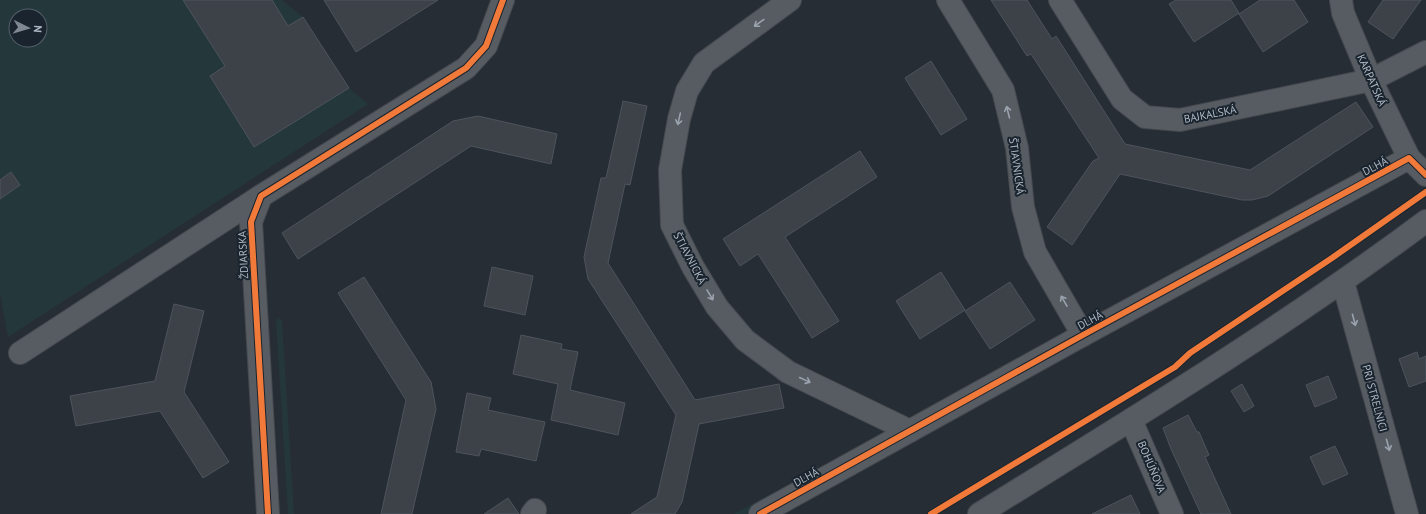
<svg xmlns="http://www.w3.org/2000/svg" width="1426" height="514" viewBox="0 0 1426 514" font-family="'PT Sans',sans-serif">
	<rect width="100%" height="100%" fill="#272d34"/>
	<!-- green -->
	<g fill="#24373a" fill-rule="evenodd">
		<path d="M0,0H282L303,17L349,88L368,104L8,337L0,293ZM16,16H40V40H16Z"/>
		<path d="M279,318L282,321L294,514H288L276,321Z"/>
		<path d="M820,467L824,468L823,472L746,514H734Z"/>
	</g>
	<!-- building -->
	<g fill="#3c4248" stroke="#4f545c">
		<path d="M183,0H272L288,26L303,17L349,88L254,147L210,76L225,66Z"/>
		<path d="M324,0H438L356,52Z"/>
		<path d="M991,0H1027L1052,39L1056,36L1125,144L1250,170L1356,102L1373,127L1268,196L1252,200H1242L1120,174L1072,245L1047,227L1093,161L1099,158L1031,54L1027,56Z"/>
		<path d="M1176,0H1231L1239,13L1194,42L1169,4Z"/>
		<path d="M1260,0H1294L1308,22L1263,52L1239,14Z"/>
		<path d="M1383,0H1421L1393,39L1368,22Z"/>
		<path d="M931,61L967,119L941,135L905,78Z"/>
		<path d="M623,101L647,106L630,185L625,184L608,263L695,400L779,384L784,408L699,424L682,502L675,514H631L657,497L676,415L588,279L584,257L601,178H606Z"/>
		<path d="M478,116L557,134L551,164L471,146L298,259L282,233L453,121Z"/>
		<path d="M860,151L877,177L785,237L839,321L812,338L758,254L740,266L723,239Z"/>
		<path d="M11,172L20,185L0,199V180Z"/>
		<path d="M492,267L533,276L525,315L484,306Z"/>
		<path d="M941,272L965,310L920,339L896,301Z"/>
		<path d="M364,277L431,382L436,409L412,514H381L406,400L338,293Z"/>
		<path d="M1010,282L1035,320L990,349L965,311Z"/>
		<path d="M174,304L204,311L184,392L229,462L203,478L160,411L76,426L70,396L155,381Z"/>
		<path d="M521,335L562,344L561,349L578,352L570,390L625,403L618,435L551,420L558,384L513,374Z"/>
		<path d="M1417,352L1419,359L1426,356V381L1409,387L1399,359Z"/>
		<path d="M1328,376L1337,398L1315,407L1306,385Z"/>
		<path d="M1242,384L1254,406L1244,412L1231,391Z"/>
		<path d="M467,393L491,398L488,410L545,422L536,461L481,449L479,456L456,452Z"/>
		<path d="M1188,415L1197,432H1199L1209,455L1205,457L1231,514H1201L1171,449L1163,428Z"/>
		<path d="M1335,446L1348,474L1323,485L1310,457Z"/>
		<path d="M1131,495L1140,514H1092Z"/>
		<path d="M508,498L519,514H484Z"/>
	</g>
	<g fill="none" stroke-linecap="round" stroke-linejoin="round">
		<defs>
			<g id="minor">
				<path d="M790,0L704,63L687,91L679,119L670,170L672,225L693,267L717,307L745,340L788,372L910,431"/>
				<path d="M948,0L1003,90L1017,148L1023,207L1035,252L1083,335"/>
				<path d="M1060,0L1122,99L1145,117L1180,120L1371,80L1426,52"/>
				<path d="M1341,0L1343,13L1371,80L1409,158"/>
				<path d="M1343,282L1407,514"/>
				<path d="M20,353L261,196"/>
				<path d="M1131,420L1172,514"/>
				<path d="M268,514L251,222L261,196L466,68L486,46L503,0"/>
				<path d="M532,514L535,510"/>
				<path d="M760,514L1083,335L1409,158L1426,175"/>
				<path d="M979,514C1131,420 1283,328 1426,221"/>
			</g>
		</defs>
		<!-- minor casing -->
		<use href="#minor" stroke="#45494f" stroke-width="24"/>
		<!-- minor -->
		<use href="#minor" stroke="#575c62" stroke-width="22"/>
		<defs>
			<g id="cycleway">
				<path d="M268,514L251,222L261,196L466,68L486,46L503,0"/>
				<path d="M760,514L1083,335L1409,158L1426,175"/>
				<path d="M931,514L1175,367L1190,353L1332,258L1426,192"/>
			</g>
		</defs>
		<!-- cycleway casing -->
		<use href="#cycleway" stroke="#1a242e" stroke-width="8"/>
		<!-- cycleway -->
		<use href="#cycleway" stroke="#f17a3a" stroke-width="6"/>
	</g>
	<!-- one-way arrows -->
	<defs><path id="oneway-shaft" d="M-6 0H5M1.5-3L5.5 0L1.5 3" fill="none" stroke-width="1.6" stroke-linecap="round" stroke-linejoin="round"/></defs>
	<g stroke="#9aa2ad">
		<use href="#oneway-shaft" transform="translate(759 23) rotate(144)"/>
		<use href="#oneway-shaft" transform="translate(1008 112) rotate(-104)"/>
		<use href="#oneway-shaft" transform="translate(679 119) rotate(103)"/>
		<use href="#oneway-shaft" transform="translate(710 295) rotate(59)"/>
		<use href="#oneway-shaft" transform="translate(1064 301) rotate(-120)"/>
		<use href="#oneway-shaft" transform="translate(1354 320) rotate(75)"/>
		<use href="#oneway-shaft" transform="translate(805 380) rotate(25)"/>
		<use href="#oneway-shaft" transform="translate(1388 445) rotate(75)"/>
	</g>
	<g text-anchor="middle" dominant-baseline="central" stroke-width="4" stroke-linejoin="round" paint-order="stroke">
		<!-- street labels -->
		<g font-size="11" fill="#b0bac6" stroke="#1a242e">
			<text transform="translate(1372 80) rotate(66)">KARPATSKÁ</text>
			<text transform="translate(1210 114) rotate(-11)">BAJKALSKÁ</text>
			<text transform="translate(1017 166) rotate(82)">ŠTIAVNICKÁ</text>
			<text transform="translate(1375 166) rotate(-28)">DLHÁ</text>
			<text transform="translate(243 255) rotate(-93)">ŽDIARSKA</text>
			<text transform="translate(690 258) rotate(62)">ŠTIAVNICKÁ</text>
			<text transform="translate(1090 320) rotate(-29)">DLHÁ</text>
			<text transform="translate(1375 398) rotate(75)">PRI STRELNICI</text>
			<text transform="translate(1152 467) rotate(67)">BOHÚŇOVA</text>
			<text transform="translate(806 477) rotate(-29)">DLHÁ</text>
		</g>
	</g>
	<!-- north arrow -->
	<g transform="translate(28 28) rotate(95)"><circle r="19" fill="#1a242e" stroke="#56606b"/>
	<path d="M0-3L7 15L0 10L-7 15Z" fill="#808993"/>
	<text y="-6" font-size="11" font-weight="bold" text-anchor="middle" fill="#b0bac6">N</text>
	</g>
</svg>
